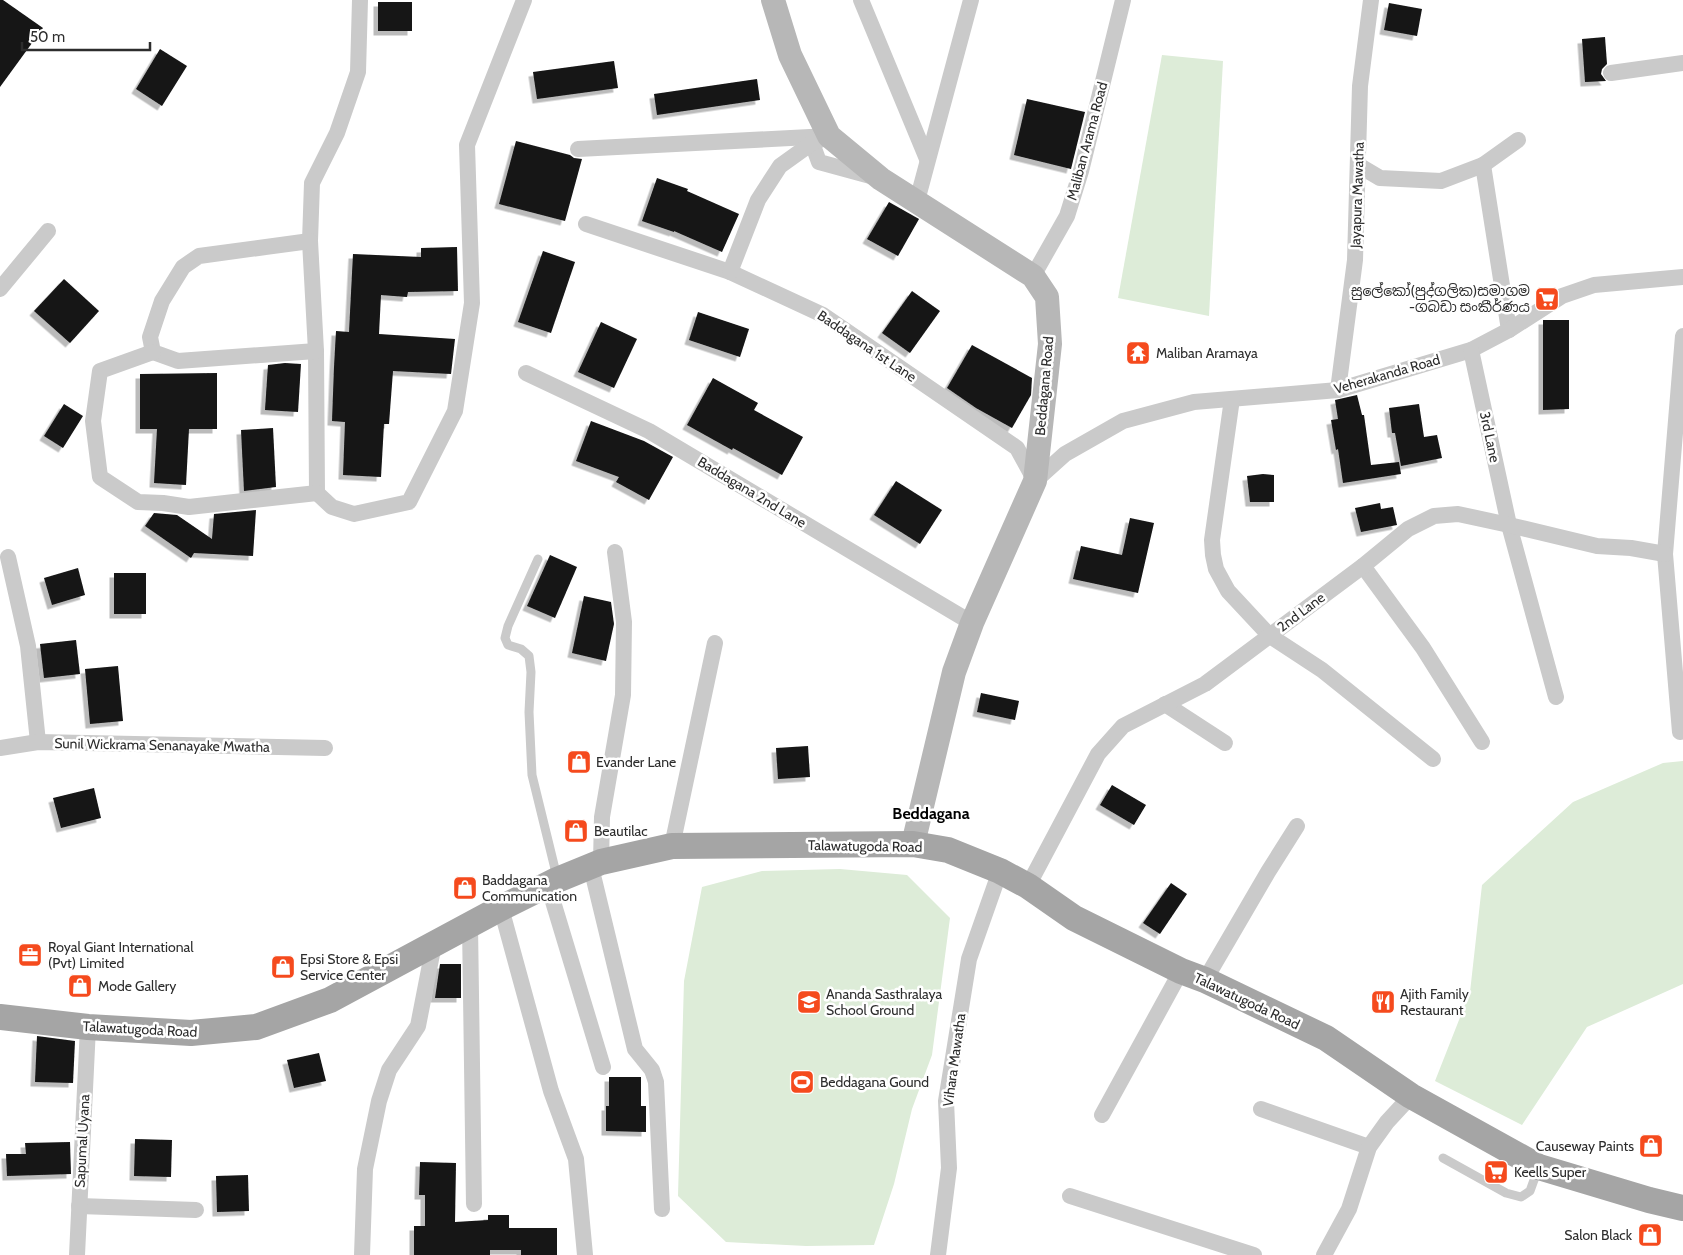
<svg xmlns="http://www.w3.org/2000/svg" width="1683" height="1255" viewBox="0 0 1683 1255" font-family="Cabin,'Noto Sans Sinhala',sans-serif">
	<defs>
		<filter id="shadow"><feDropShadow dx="-4.5" dy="4.5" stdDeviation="0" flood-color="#0004"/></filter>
	</defs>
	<rect width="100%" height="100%" fill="#fff"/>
	<!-- green -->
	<g fill="#ddecd8">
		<path d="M1162,55L1223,61L1209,316L1118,298Z"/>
		<path d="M1683,761V984L1587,1027L1522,1125L1435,1081L1470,992L1482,885L1573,802L1663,763Z"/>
		<path d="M840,869L907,875L950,918L932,1055L912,1109L894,1184L874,1245L806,1246L726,1242L678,1196L684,981L702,887L762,871Z"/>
	</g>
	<!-- building -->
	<g fill="#141414" filter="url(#shadow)">
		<path d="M0,0H3L43,28L0,87Z"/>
		<rect x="378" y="2" width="34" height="29"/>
		<path d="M1389,3L1422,9L1417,36L1384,30Z"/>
		<path d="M1605,37L1607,64L1602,69L1601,74L1606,81L1585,82L1582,39Z"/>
		<path d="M160,49L187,66L162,106L136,89Z"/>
		<path d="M614,61L618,88L537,99L533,72Z"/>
		<path d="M757,79L760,100L657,115L654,94Z"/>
		<path d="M1027,99L1085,112L1071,169L1014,155Z"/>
		<path d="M516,141L570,155L574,158L582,159L565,221L499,204Z"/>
		<path d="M657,178L688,189L687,191L739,214L722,252L674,231V232L642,221Z"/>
		<path d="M889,202L919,219L898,256L867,239Z"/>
		<path d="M457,247L458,291L408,292L407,297L381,295L379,334L455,339L451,374L393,371L389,424H384L381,477L343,475L345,422L332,421L334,367L336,331L349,332L353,254L421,257V248Z"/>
		<path d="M543,251L575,262L551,333L518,322Z"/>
		<path d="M64,279L99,311L70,343L34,311Z"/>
		<path d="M912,291L940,311L910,353L882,333Z"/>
		<path d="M698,312L749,329L740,357L689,340Z"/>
		<path d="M1543,320H1569V409L1543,410Z"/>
		<path d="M601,322L637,339L614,388L578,372Z"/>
		<path d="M972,345L1032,378L1031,395L1012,428L976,408L947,388Z"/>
		<path d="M285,363L301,364L298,412L265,410L268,365Z"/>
		<path d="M217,373V429H189L186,485L154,483L157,429H140V374Z"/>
		<path d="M713,378L758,403L754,410L803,437L782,475L733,448L732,450L687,425Z"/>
		<path d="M1357,395L1362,415H1364L1371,465L1399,462L1401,474L1343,483L1338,449L1336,450L1331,420L1338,419L1335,400Z"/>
		<path d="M64,404L83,416L63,448L44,436Z"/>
		<path d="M1419,404L1424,437L1437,435L1442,458L1401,466L1395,433H1392L1389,408Z"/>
		<path d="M591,421L644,441L673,457L649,500L616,482L619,477L576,461Z"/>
		<path d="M273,428L276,487L244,491L241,430Z"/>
		<path d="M1263,474L1274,475V502H1250L1247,476Z"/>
		<path d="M896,481L942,510L920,544L874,515Z"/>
		<path d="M1380,503L1381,509L1393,507L1397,525L1361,532L1355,508Z"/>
		<path d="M256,510L253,556L194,553L191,558L145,526L154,513L177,515L212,539L214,514Z"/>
		<path d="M1130,518L1154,523L1138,593L1073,579L1081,546L1122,555Z"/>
		<path d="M550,555L577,567L555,618L527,606Z"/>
		<path d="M78,568L85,595L52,605L44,578Z"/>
		<rect x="114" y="573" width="32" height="41"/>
		<path d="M584,596L611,602L614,624L606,661L572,653Z"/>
		<path d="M76,640L80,674L44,678L40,644Z"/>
		<path d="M118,666L123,721L90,724L85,669Z"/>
		<path d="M981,693L1019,701L1015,720L977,712Z"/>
		<path d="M808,746L810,777L778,779L776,748Z"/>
		<path d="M1112,785L1146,805L1134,825L1100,805Z"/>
		<path d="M94,788L101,818L61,828L53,798Z"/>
		<path d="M1171,883L1187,894L1160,934L1143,923Z"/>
		<path d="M440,964H461V998H435Z"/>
		<path d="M37,1036L75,1041L73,1083L35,1082Z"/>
		<path d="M319,1053L326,1081L294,1088L287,1060Z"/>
		<path d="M609,1077H641V1106H646V1132L606,1131V1106H609Z"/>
		<path d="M135,1139L172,1140L171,1177L134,1176Z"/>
		<path d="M70,1142L71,1174L7,1176L6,1154H26L25,1143Z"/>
		<path d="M420,1162L456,1163L455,1222L488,1220V1215H509V1228H557V1255H521V1250H490V1255H414V1226H425V1195H419Z"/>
		<path d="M248,1175L249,1211L217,1212L216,1176Z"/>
	</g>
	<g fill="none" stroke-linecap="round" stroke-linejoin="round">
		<!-- lane -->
		<g stroke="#cacaca" stroke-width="9">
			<path d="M538,559L508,626L505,638L508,645L521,649L529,656L531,672L529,712L532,775L557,877"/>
			<path d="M1443,1158L1506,1193L1521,1197L1530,1191L1538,1169"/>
		</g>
		<!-- street -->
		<g stroke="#cacaca" stroke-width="16">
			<path d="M360,0L358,72L337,133L312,183L310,241L316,351L317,493L332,507L354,514L409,502L455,411L472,303L467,145L524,0"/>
			<path d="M861,0L927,159"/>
			<path d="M1611,73L1683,63"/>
			<path d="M812,143L819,162L874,177"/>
			<path d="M578,149L829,136"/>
			<path d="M1358,165L1380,178L1441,181L1483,165L1518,140"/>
			<path d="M1483,165L1509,330"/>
			<path d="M917,201L971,0"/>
			<path d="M586,224L730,272L823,315L1017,448L1035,481L1065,454L1123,421L1194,402L1338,390L1471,350L1509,330L1562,296L1594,285L1683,277"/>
			<path d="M310,241L199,256L183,267L162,301L150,337L153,352L178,361L316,351"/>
			<path d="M730,272L758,200L780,166L812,143L822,139"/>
			<path d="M1033,276L1067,216L1081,171L1123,0"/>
			<path d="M0,289L48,231"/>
			<path d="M1471,350L1509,525L1556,697"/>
			<path d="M153,352L100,371L93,421L100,477L138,502L163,503L189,507L317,493"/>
			<path d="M526,373L649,431L972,623"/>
			<path d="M1338,390L1355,260L1360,86L1371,0"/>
			<path d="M1232,399L1212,540L1213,555L1216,569L1228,591L1270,636L1322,670L1433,759"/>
			<path d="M8,557L28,646L38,742"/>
			<path d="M1363,566L1423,648L1482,742"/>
			<path d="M1165,704L1225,743"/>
			<path d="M1680,732L1665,554L1683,336"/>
			<path d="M0,748L38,742L325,748"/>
			<path d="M672,846L715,643"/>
			<path d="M601,862L602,817L623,695L624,622L615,552"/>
			<path d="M591,867L635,1049L652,1070L656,1082L662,1209"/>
			<path d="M548,885L603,1067"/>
			<path d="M1028,886L1098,754L1123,726L1205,684L1363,566L1408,529L1434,516L1458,514L1509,525L1597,546L1631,548L1665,554"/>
			<path d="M501,908L551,1091L576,1159L585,1255"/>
			<path d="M470,925L474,1204"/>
			<path d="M1205,980L1268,872L1297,826"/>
			<path d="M1261,1109L1369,1147"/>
			<path d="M1102,1115L1181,971"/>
			<path d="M1070,1196L1254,1255"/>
			<path d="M79,1206L196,1210"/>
			<path d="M77,1255L88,1027"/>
			<path d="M362,1255L365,1169L379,1101L389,1070L418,1026L434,944"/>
			<path d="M938,1255L949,1168L946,1101L969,959L1000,871"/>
			<path d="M1324,1255L1349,1209L1369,1147L1387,1122L1411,1096"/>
		</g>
		<!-- secondary -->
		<path stroke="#b7b7b7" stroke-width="24" d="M773,0L790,55L829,136L881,179L1033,276L1047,297L1050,344L1035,481L972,623L954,672L913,844"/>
		<!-- primary -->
		<path stroke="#a5a5a5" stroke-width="26" d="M0,1017L88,1027L191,1033L256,1027L330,1000L501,908L557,880L601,862L672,846L913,844L948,850L1000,871L1028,886L1074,918L1181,971L1205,980L1326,1038L1411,1096L1539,1167L1649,1200L1683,1208"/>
	</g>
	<!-- icons -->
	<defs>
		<symbol id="supermarket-square" viewBox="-11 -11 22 22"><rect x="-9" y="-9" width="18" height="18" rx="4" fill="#f54a1d" stroke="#fff"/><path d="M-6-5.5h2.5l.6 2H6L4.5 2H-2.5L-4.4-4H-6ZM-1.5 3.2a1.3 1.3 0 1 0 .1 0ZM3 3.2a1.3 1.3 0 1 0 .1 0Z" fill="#fff"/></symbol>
		<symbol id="temple-square" viewBox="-11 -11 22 22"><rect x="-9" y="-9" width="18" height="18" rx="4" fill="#f54a1d" stroke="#fff"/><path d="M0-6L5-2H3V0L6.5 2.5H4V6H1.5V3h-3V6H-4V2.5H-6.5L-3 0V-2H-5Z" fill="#fff"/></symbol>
		<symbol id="shop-square" viewBox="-11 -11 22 22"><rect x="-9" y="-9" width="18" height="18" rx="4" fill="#f54a1d" stroke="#fff"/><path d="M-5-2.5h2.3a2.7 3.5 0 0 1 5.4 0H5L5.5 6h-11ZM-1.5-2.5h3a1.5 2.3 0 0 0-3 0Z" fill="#fff"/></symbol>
		<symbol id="office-square" viewBox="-11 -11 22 22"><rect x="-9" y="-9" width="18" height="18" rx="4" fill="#f54a1d" stroke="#fff"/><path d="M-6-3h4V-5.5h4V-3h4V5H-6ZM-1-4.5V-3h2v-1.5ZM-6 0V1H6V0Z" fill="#fff"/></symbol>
		<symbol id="school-square" viewBox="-11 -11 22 22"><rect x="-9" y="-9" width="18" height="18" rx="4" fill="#f54a1d" stroke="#fff"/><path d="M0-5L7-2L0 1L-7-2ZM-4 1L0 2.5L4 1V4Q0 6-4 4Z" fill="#fff"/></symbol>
		<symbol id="restaurant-square" viewBox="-11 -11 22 22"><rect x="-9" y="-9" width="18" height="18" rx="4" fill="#f54a1d" stroke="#fff"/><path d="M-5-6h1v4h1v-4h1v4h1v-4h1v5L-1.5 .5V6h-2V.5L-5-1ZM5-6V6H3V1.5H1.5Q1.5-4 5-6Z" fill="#fff"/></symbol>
		<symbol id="stadium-square" viewBox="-11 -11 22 22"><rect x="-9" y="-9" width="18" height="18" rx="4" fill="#f54a1d" stroke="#fff"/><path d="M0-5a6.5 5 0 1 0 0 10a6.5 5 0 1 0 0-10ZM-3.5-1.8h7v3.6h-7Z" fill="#fff"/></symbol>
	</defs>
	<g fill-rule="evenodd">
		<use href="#supermarket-square" x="1533" y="285" width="28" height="28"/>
		<use href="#temple-square" x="1124" y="339" width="28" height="28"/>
		<use href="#shop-square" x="565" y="748" width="28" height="28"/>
		<use href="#shop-square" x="562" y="817" width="28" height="28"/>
		<use href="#shop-square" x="451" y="874" width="28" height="28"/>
		<use href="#office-square" x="16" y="941" width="28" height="28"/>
		<use href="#shop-square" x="269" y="953" width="28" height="28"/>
		<use href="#shop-square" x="66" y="972" width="28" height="28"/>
		<use href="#school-square" x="795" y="988" width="28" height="28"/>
		<use href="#restaurant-square" x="1369" y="988" width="28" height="28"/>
		<use href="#stadium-square" x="788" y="1068" width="28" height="28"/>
		<use href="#shop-square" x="1637" y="1132" width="28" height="28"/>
		<use href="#supermarket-square" x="1482" y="1158" width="28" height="28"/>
		<use href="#shop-square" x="1636" y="1221" width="28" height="28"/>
	</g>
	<g text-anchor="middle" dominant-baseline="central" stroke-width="5" stroke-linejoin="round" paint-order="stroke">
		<!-- street labels -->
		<g font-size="14" fill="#2d2d2d" stroke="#fff">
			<text transform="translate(1087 141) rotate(-75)">Maliban Arama Road</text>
			<text transform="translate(1357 195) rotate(-88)">Jayapura Mawatha</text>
			<text transform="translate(867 346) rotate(34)">Baddagana 1st Lane</text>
			<text transform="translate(1387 374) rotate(-16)">Veherakanda Road</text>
			<text transform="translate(1044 386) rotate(-85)">Beddagana Road</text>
			<text transform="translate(1490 437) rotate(78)">3rd Lane</text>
			<text transform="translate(752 492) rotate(31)">Baddagana 2nd Lane</text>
			<text transform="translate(1301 612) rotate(-37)">2nd Lane</text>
			<text transform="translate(162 745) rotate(1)">Sunil Wickrama Senanayake Mwatha</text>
			<text transform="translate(865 846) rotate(1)">Talawatugoda Road</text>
			<text transform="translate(1247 1001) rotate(25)">Talawatugoda Road</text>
			<text transform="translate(140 1029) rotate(3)">Talawatugoda Road</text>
			<text transform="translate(954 1060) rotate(-82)">Vihara Mawatha</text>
			<text transform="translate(82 1141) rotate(-87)">Sapumal Uyana</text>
		</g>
		<!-- poi labels -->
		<g font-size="14" fill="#2d2d2d" stroke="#fff" text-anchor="start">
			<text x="1530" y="291" text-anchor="end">සුලේකෝ(පුද්ගලික)සමාගම<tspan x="1530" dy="16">-ගබඩා සංකීර්ණය</tspan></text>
			<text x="1156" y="353">Maliban Aramaya</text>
			<text x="596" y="762">Evander Lane</text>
			<text x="594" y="831">Beautilac</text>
			<text x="482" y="880">Baddagana<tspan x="482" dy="16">Communication</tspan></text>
			<text x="48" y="947">Royal Giant International<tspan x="48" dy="16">(Pvt) Limited</tspan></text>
			<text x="300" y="959">Epsi Store &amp; Epsi<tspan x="300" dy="16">Service Center</tspan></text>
			<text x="98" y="986">Mode Gallery</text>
			<text x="826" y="994">Ananda Sasthralaya<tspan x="826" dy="16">School Ground</tspan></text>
			<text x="1400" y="994">Ajith Family<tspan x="1400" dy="16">Restaurant</tspan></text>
			<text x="820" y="1082">Beddagana Gound</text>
			<text x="1634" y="1146" text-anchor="end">Causeway Paints</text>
			<text x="1514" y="1172">Keells Super</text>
			<text x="1632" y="1235" text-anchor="end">Salon Black</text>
		</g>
		<!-- quarter labels -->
		<g font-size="16" font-weight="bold" fill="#000" stroke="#fff">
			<text x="931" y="813">Beddagana</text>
		</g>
	</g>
	<!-- scale -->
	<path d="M22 42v8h128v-8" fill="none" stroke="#2d2d2d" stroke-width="2.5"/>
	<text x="30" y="42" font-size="15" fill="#2d2d2d" stroke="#ffffff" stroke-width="4" paint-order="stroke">50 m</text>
</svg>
